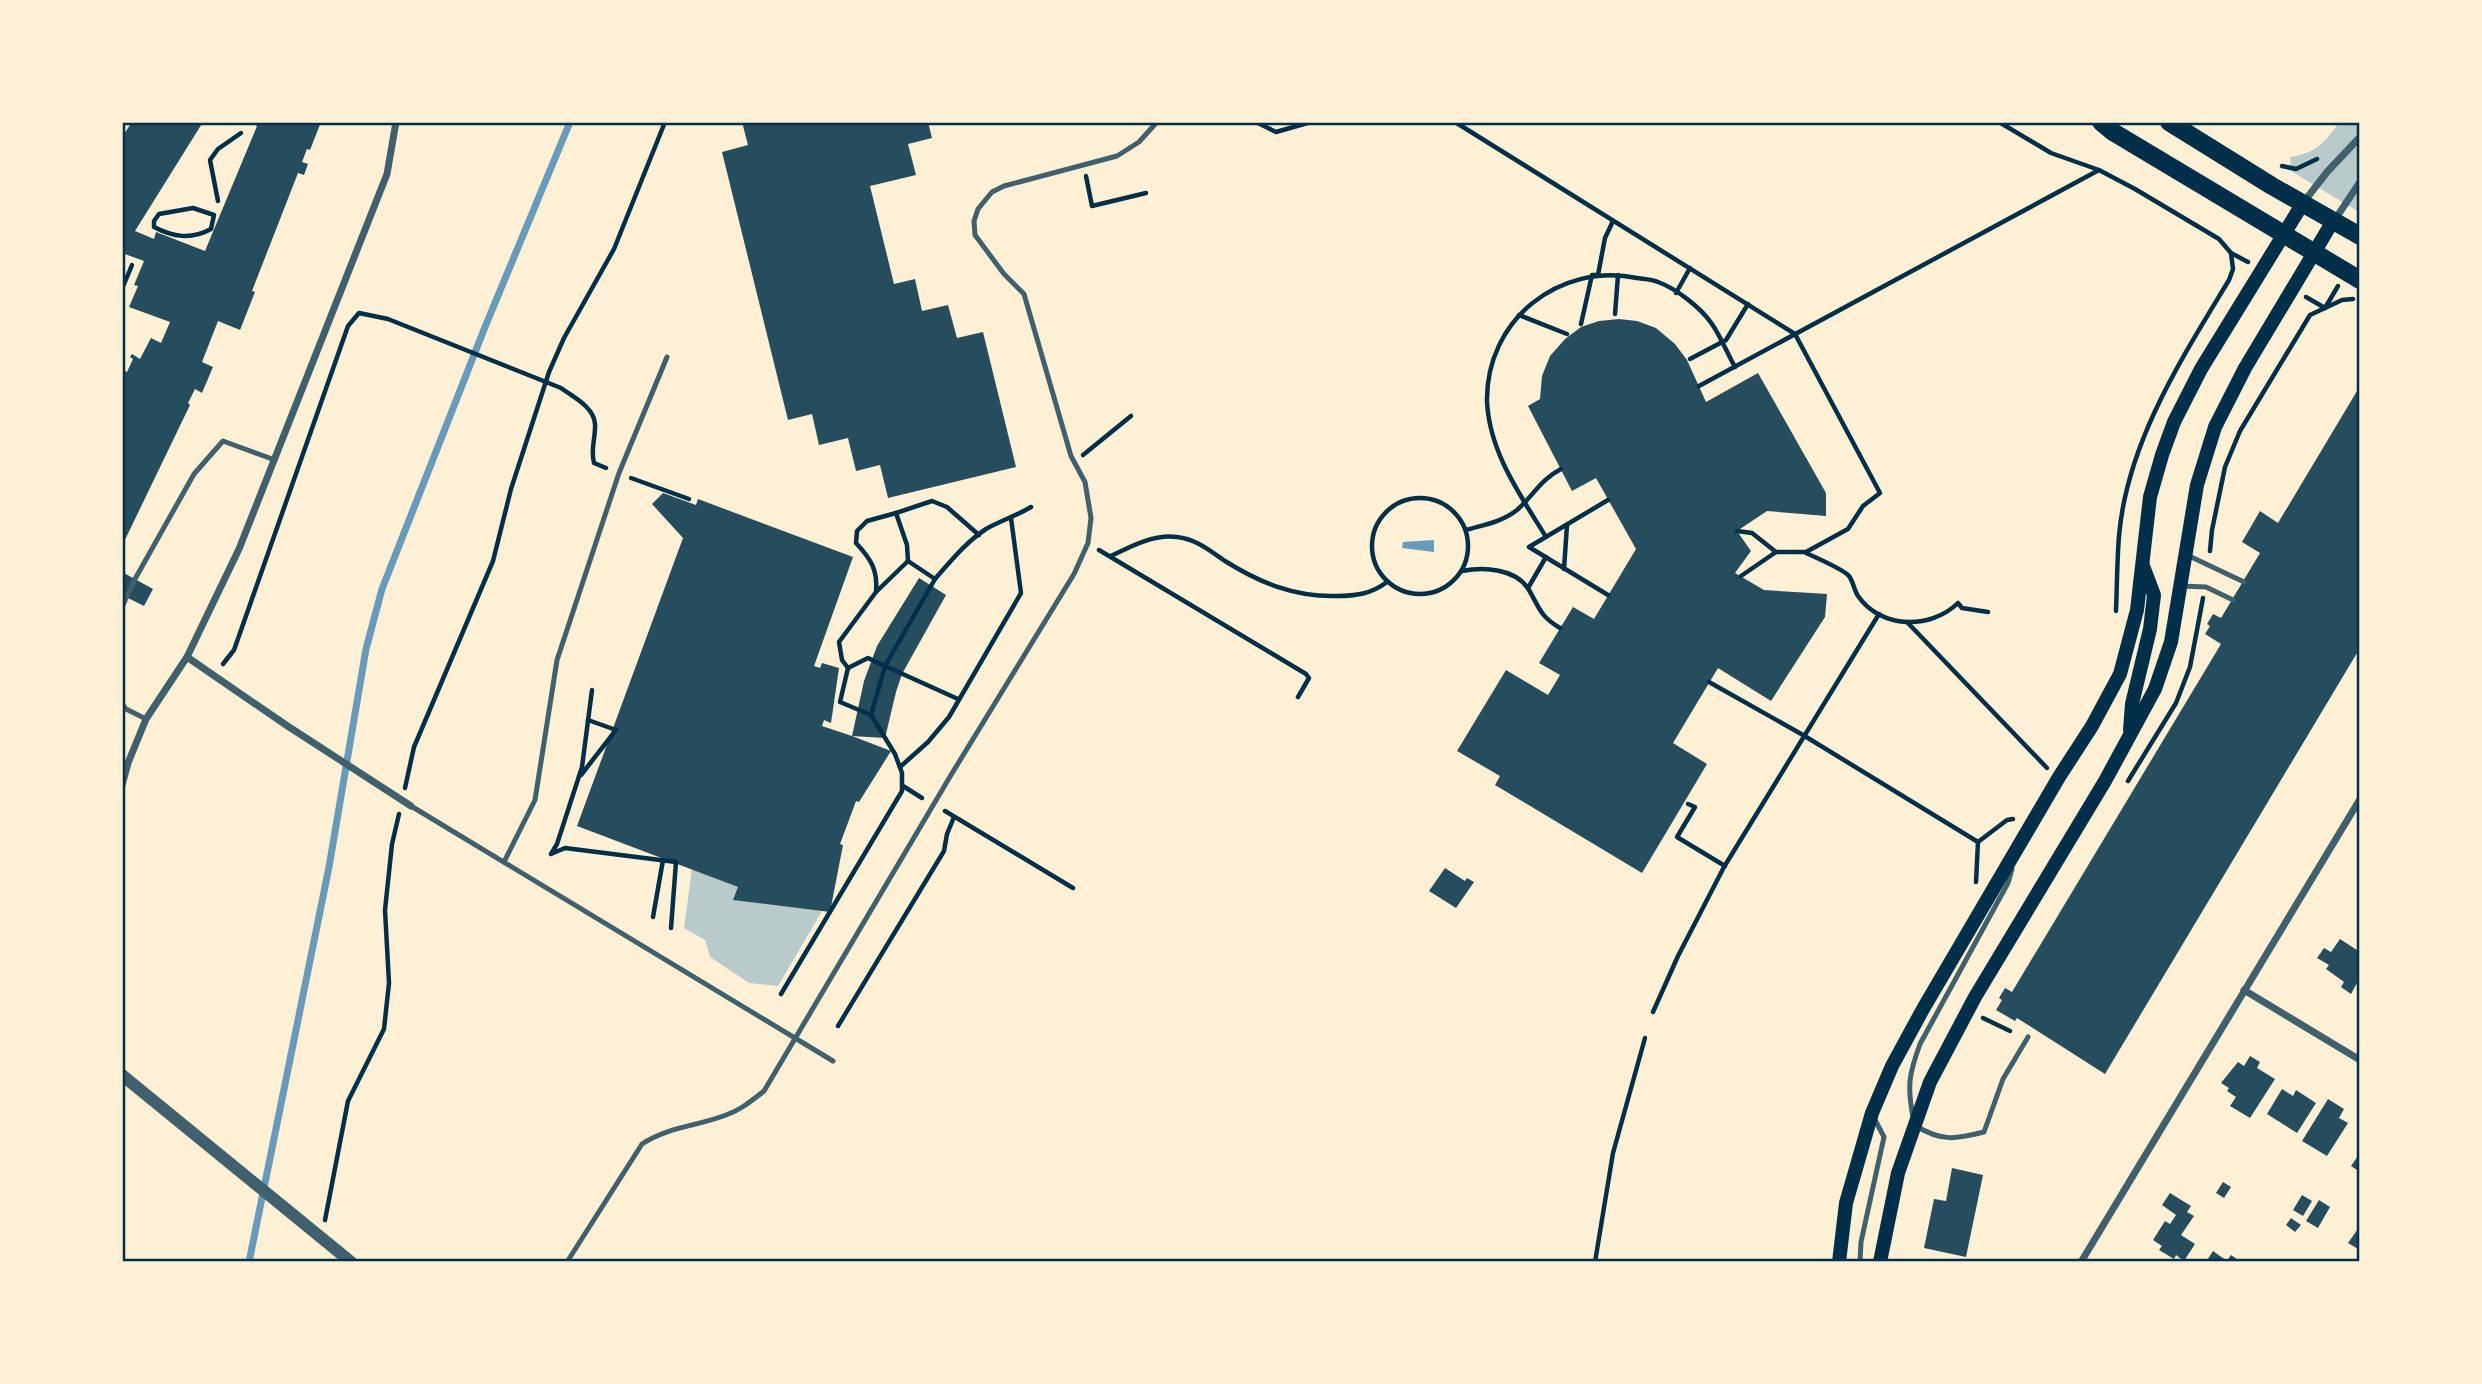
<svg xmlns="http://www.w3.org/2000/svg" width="2482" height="1384" viewBox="0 0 2482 1384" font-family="'PT Sans',sans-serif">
	<rect width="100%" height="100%" fill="#fdf0d5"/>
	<!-- green -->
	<g fill="#b9caca">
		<path d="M2339,123H2359V212L2291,171L2290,157C2317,153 2323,143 2339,123Z"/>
		<path d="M692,869L738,887L734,899L822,911L778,986L749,983L710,957L705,940L684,928Z"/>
	</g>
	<!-- water -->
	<path fill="#669bbc" d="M1434,540V552L1402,548L1403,542Z"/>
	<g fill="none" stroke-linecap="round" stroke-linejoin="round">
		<!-- stream -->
		<path stroke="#669bbc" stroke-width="7" d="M249,1262L329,867L366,649L382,589L485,327L570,122"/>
	</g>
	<!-- building -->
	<g fill="#264d5e">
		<path d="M132,122H203L135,231L154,239L156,232L205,251L257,126L249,122H321L310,150L307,149L302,162L308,164L304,175L298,173L252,291L255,292L240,330L218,321L202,362L213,367L202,393L195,389L188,403L190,405L122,546V370L127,372L133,359L130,357L132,354L140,359L151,338L161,343L170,322L129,307L138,286L134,285L144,261L122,253V137Z"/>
		<path d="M742,122H928L932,138L908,144L916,175L870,186L894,284L915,279L922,311L948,305L957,338L983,332L1016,467L888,498L880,465L856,471L848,438L819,445L812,414L788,420L722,152L748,145Z"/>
		<path d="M1619,319L1637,321L1656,328L1675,344L1687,360L1706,402L1758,373L1826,493V516L1767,511L1737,531L1751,551L1735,573L1764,590L1827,594L1825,617L1771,701L1718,668L1673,743L1707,764L1642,873L1495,785L1500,776L1457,751L1506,670L1548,695L1560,675L1539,663L1573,607L1594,619L1636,549L1596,478L1572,491L1528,406L1540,399L1542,376L1550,356L1565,339L1581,327L1599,321Z"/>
		<path d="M2360,386V648L2105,1074L2017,1018L2015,1021L1996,1010L2002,1000L1999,998L2005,988L2012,992L2221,644L2205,634L2210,626L2207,624L2213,614L2221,618L2260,553L2242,542L2260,511L2278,523Z"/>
		<path d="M663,493L696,505L698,499L853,557L814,666L820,668L822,663L839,668L831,723L824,720L822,726L852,736L864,681L877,646L919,578L946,595L902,674L896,692L885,738L852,736L891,751L859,802L856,801L840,844L843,845L830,912L733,900L738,887L577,826L683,538L652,504Z"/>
		<path d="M122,572L153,589L144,606L122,595Z"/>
		<path d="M1445,868L1465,881L1467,878L1474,882L1456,908L1429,891Z"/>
		<path d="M2340,939L2360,952V985L2357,983L2351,994L2341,987L2344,982L2326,969L2329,965L2317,958L2324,948L2331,952Z"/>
		<path d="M2250,1056L2260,1062L2257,1068L2275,1079L2250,1118L2230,1106L2236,1097L2227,1091L2229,1088L2221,1083L2238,1062L2244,1066Z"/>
		<path d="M2282,1089L2293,1096L2296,1090L2316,1103L2297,1133L2267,1114Z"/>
		<path d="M2328,1099L2344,1109L2339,1118L2348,1123L2327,1156L2302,1141Z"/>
		<path d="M2360,1153V1172L2351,1166Z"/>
		<path d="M1952,1168L1983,1175L1966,1257L1924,1248L1934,1199L1946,1201Z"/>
		<path d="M2223,1182L2231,1187L2224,1198L2216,1193Z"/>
		<path d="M2170,1193L2191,1206L2187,1212L2194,1216L2181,1235L2195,1244L2184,1261L2176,1255L2174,1259L2159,1250L2162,1246L2153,1240L2165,1221L2170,1224L2176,1215L2162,1205Z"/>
		<path d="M2302,1195L2312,1201L2303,1216L2293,1210Z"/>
		<path d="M2319,1200L2330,1207L2318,1228L2306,1221Z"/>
		<path d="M2291,1218L2301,1225L2295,1232L2286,1225Z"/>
		<path d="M2360,1226V1250L2348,1243Z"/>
		<path d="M2213,1251L2227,1261L2231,1255L2241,1262H2206Z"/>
	</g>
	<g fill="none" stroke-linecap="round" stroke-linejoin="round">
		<!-- path -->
		<g stroke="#003049" stroke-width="4.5">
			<path d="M1256,122L1276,132L1311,122"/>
			<path d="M1455,122L1795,334L1880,493L1863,506L1848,529L1806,552H1776L1741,576"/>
			<path d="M1999,122L2051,153L2099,170L2135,189L2219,239L2231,253L2248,262"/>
			<path d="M2282,166L2296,169L2317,159"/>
			<path d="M1086,176L1092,206L1146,193"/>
			<path d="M218,201L210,160L218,149L241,133"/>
			<path d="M193,208L214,215L211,229C191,240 173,237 154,227V221L159,214Z"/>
			<path d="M122,289L132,265"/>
			<path d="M1676,293L1690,268"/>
			<path d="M2306,297L2325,308L2338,286"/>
			<path d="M1615,314L1618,275"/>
			<path d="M1519,315L1567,334"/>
			<path d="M1581,324L1592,275H1598L1605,238L1613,221"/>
			<path d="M1690,359L1726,340L1748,304"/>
			<path d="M1699,386L2099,170"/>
			<path d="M1083,455L1131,416"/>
			<path d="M631,478L689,499"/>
			<circle cx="1420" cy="546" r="48"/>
			<path d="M1608,500L1529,547L1608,595"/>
			<path d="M896,513L867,521L857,531L856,543C871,559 878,570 876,592L908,561"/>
			<path d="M1466,530C1483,525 1502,522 1517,510C1534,495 1540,480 1561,469"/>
			<path d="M1737,531L1752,533L1776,552"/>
			<path d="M979,535L947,507L932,501L896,513L907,545L908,561L935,579C950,562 966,542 986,529C1000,521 1016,516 1031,507"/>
			<path d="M1546,537C1521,496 1489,452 1487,401C1486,320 1559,262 1637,278C1644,279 1652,279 1658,282C1677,289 1701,308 1712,324C1721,337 1727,353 1735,367"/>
			<path d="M1099,550L1306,674L1309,678L1298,697"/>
			<path d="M2210,551L2212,530L2225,467L2240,431L2310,315L2342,300L2353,299"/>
			<path d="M1806,553C1815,557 1844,570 1849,576C1853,581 1854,590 1858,596C1881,629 1930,630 1958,603L1962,608L1988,612"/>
			<path d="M1111,556C1131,546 1154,534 1177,537C1196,539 1210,551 1225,561C1260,583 1295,597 1336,596C1356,596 1371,594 1387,582"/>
			<path d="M1564,569L1567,525"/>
			<path d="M1462,571C1483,567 1516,568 1529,590C1540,609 1540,616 1560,628"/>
			<path d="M1528,588L1546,557"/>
			<path d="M876,592L839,642L842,660L848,668L868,658L885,666L935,579"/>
			<path d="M2116,611C2117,586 2117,561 2119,536C2127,442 2182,358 2229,280L2233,269L2231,253"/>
			<path d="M1907,622L2047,768"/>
			<path d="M223,664L234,650L348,326L359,313L388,319L561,388C573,397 594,407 595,424C596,438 590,448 594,463L606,468"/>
			<path d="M1709,682L1803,735L1978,842"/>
			<path d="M592,690L582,767L557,844L551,854L565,848L676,862L671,928"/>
			<path d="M871,715L885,666L958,699"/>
			<path d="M900,767L928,742L949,717L1021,593L1011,518"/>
			<path d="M581,775L616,730L588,720"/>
			<path d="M2128,781L2176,703L2190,667L2203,598"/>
			<path d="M903,786L922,798"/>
			<path d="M405,788L414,747L493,561L511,489L549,372L564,338L614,249L665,122"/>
			<path d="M1688,804L1695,807L1677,837L1725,866"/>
			<path d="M945,811L1073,888"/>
			<path d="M1976,882L1978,842L2007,820L2013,819"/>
			<path d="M653,917L663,860"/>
			<path d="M781,994L902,791V773L895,754L871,715L840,702L848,668"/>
			<path d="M1653,1012L1678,956L1724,867L1879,614"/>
			<path d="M1983,1018L2010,1031"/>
			<path d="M838,1026L944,851L947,834L954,817"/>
			<path d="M325,1220L348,1101L384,1029L389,983L385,910L392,844L399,814"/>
			<path d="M1595,1262L1613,1153L1645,1038"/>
		</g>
		<!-- service -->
		<g stroke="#3f606c" stroke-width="5">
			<path d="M2187,555L2244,582"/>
			<path d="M2181,586L2206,587L2233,600"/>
			<path d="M122,607L135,579L194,474L223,441L275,460"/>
			<path d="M122,704L126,709L146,719"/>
			<path d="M411,806L833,1061"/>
			<path d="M504,862L535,800L557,660L619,473L667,357"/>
			<path d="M1913,1117C1907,1086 1909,1074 1920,1044L2008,883L2012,869"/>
			<path d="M1916,1126C1942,1142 1956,1139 1984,1132L2003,1079L2028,1037"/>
			<path d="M567,1262L642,1144C667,1127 698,1126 726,1115C741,1110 752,1100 764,1091L951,775L1074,574L1088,543L1091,518L1085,482L1071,456L1024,294L1004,274L975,235L974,221L978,209L992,192L1004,186L1117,156L1139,142L1157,122"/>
			<path d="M1860,1262L1861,1242L1884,1137L1873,1116"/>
		</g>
		<!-- minor -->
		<g stroke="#3f606c" stroke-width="7">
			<path d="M2303,203L2327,172L2360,137"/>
			<path d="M2334,221L2360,182"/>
			<path d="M187,657L239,549L387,174L396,122"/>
			<path d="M122,785L128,763L146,719L187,657L286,725L411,806"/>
			<path d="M2244,990L2360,1060"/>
			<path d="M2081,1262L2360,799"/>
		</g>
		<!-- tertiary -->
		<path stroke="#3f606c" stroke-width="12" d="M122,1075L351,1262"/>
		<!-- secondary -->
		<g stroke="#003049" stroke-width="14">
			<path d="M2130,730L2132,704L2150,629L2154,595L2143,566"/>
			<path d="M1839,1262L1846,1203L1857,1165L1872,1113L1892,1066L1923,1009L2059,777L2092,726L2120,674L2137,610L2150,497L2162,455L2174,422L2201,369L2303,203"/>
			<path d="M1880,1262L1898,1173L1930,1082L1975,997L2105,781L2155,689L2171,642L2197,485L2215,427L2245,368L2333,221"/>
		</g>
		<!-- primary -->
		<g stroke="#003049" stroke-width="18">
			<path d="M2101,122L2113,132L2360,280"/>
			<path d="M2169,122L2272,186L2360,236"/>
		</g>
	</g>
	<!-- border -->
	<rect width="2482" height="1384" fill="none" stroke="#fdf0d5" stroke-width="248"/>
	<rect x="124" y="124" width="2234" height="1136" fill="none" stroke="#003049" stroke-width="2.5"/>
</svg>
